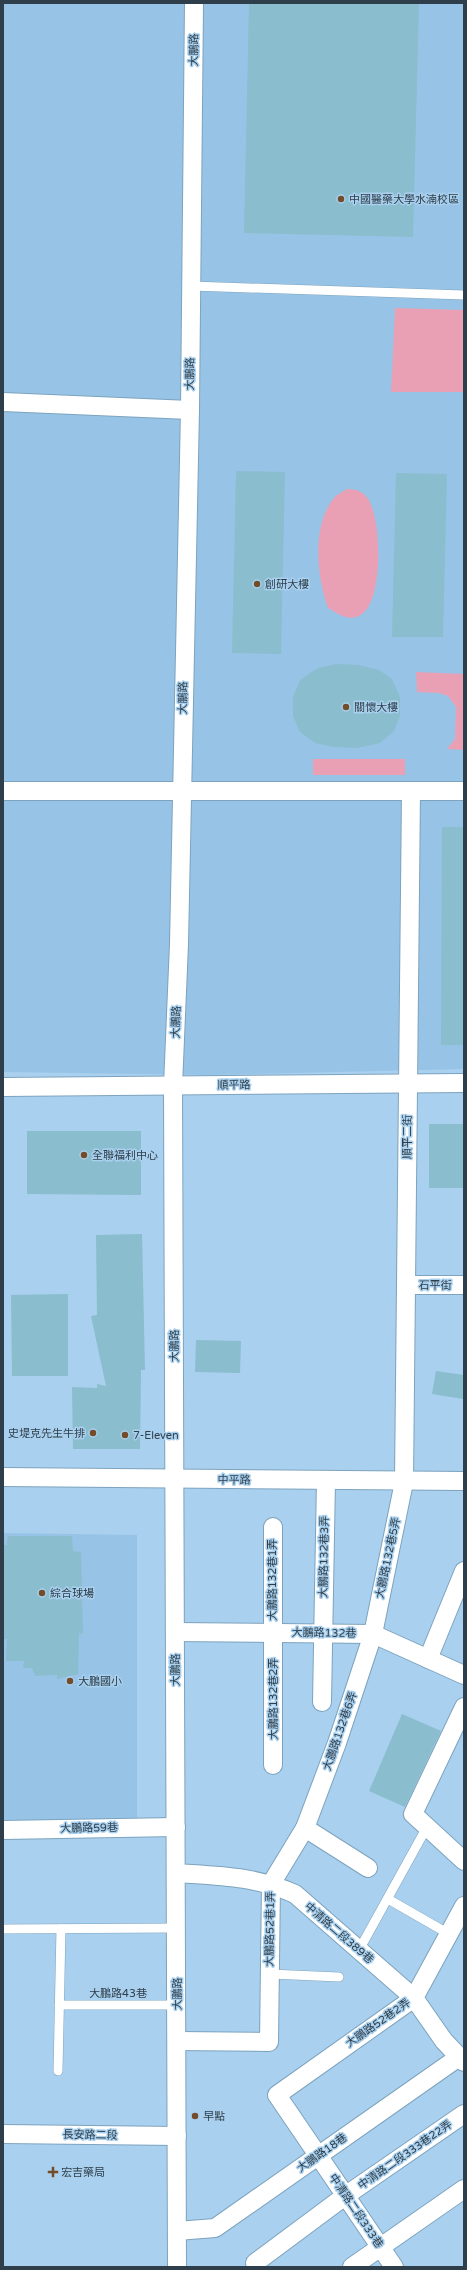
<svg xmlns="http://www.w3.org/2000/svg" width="467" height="2270" viewBox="0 0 467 2270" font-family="'Varela Round','Noto Sans TC',sans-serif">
	<rect width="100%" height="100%" fill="#a9d0ee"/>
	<!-- built -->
	<g fill="#97c4e6">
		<path d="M3,3H464V1069L211,1075L3,1072Z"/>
		<path d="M3,1533L137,1535V1827H3Z"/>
	</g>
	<!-- green -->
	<g fill="#e9a0b5">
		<path d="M395,308L464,310V392H391Z"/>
		<path d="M347,489C355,489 363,491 368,499C382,519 385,610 356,617C346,620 337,613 328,608C317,577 311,526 334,498C337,494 343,492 347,489Z"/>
		<path d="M416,672L464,674V750L447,749L455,739L456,707L448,696L439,693L417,692Z"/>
		<rect x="313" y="759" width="92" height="16"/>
	</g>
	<!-- building -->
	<g fill="#8abdce">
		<path d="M249,3L419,4L413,237L244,233Z"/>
		<path d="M236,471L285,472L281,654L232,653Z"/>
		<path d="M396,473L447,474L443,637H392Z"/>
		<path d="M336,664L359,665L379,670L392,679L400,697V716L394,731L380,743L357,748L333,747L315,743L300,732L293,716V697L300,680L318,668Z"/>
		<path d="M442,827H464V1045H441Z"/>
		<rect x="429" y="1124" width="35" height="64"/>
		<path d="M27,1131H141V1195L27,1194Z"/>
		<path d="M142,1234L145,1370H141L140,1449H73L72,1387L97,1388V1384L106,1386L91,1316L97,1315L96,1235Z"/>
		<path d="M68,1294V1376H12L11,1295Z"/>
		<path d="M196,1340L241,1341L240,1373L195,1372Z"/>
		<path d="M436,1371L464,1375L463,1399L432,1394Z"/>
		<path d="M8,1536H72L73,1551L81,1552L83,1634L79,1633L78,1674L57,1679V1675L35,1676L32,1668H23L24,1661H6L7,1639H3V1545H7Z"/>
		<path d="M402,1714L441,1731L405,1807L369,1791Z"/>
	</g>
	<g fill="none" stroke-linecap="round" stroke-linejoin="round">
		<defs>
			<g id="service">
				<path d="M191,286L464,295"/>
				<path d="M388,1899L449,1934"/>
				<path d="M3,1929L176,1928"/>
				<path d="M359,1950L427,1827"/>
				<path d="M270,1974L339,1977"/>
				<path d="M59,2005H177"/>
				<path d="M58,2071L61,1929"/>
			</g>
			<g id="minor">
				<path d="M3,402L190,410"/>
				<path d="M3,791H464"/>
				<path d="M3,1087L464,1083"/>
				<path d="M406,1285H464"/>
				<path d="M3,1477L464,1481"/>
				<path d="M273,1527V1765"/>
				<path d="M175,1632L373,1634L464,1675"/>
				<path d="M428,1659L464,1571"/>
				<path d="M322,1702L326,1480"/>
				<path d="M464,1707L413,1814L464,1861"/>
				<path d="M305,1828L337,1743L373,1634L404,1482L411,791"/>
				<path d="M3,1830L176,1827"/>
				<path d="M176,1873C219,1876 255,1876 295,1894L414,1998L444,2041L464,2062"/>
				<path d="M177,2041L269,2042L271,1884L305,1828L368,1868"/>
				<path d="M3,2134L177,2136"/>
				<path d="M177,2231L215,2228L459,2057"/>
				<path d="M255,2263L345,2196L464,2114"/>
				<path d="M177,2267L173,1086L179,944L190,410L194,3"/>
				<path d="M352,2267L464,2189"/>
				<path d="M394,2267L277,2095L414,1998L464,1906"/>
			</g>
		</defs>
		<!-- service casing -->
		<use href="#service" stroke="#7da3be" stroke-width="10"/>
		<!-- minor casing -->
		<use href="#minor" stroke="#7da3be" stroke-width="20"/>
		<!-- service -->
		<use href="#service" stroke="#fff" stroke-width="9"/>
		<!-- minor -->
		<use href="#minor" stroke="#fff" stroke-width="18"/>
	</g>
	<!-- markers -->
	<g fill="#734c2a" stroke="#a9d0ee" stroke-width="1.5">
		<circle cx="341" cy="199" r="4"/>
		<circle cx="257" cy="584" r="4"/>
		<circle cx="346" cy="707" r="4"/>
		<circle cx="84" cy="1155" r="4"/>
		<circle cx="93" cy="1433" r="4"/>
		<circle cx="125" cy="1435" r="4"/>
		<circle cx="42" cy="1593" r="4"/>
		<circle cx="70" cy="1681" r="4"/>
		<circle cx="195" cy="2116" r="4"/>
		<path d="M51 2166h4v4h4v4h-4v4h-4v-4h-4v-4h4z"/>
	</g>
	<g text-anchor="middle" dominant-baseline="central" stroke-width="3" stroke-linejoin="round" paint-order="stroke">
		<!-- street labels -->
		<g font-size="11" fill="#2e3e4a" stroke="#a9d0ee">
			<text transform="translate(194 50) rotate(-89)">大鵬路</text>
			<text transform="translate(190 374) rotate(-89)">大鵬路</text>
			<text transform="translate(183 698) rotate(-89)">大鵬路</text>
			<text transform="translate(176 1022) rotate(-88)">大鵬路</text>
			<text transform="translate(234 1085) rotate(-1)">順平路</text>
			<text transform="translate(407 1137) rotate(-90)">順平二街</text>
			<text x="435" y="1285">石平街</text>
			<text transform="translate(174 1346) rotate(-90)">大鵬路</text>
			<text transform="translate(234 1480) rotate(1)">中平路</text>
			<text transform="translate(324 1557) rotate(-89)">大鵬路132巷3弄</text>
			<text transform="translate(388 1558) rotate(-78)">大鵬路132巷5弄</text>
			<text transform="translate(272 1580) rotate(-90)">大鵬路132巷1弄</text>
			<text transform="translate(324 1633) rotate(1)">大鵬路132巷</text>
			<text transform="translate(175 1670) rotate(-90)">大鵬路</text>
			<text transform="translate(273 1699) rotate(-90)">大鵬路132巷2弄</text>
			<text transform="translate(340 1731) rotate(-71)">大鵬路132巷6弄</text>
			<text transform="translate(89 1828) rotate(-1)">大鵬路59巷</text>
			<text transform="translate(270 1929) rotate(-89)">大鵬路52巷1弄</text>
			<text transform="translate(339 1933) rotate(41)">中清路二段389巷</text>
			<text x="118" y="1993">大鵬路43巷</text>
			<text transform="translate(177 1994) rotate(-90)">大鵬路</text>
			<text transform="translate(378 2023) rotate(-35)">大鵬路52巷2弄</text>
			<text transform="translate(90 2135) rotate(1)">長安路二段</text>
			<text transform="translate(322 2153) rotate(-35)">大鵬路18巷</text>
			<text transform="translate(405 2155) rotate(-35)">中清路二段333巷22弄</text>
			<text transform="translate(356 2211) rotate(56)">中清路二段333巷</text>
		</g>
		<!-- poi labels -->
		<g font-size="11" fill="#2e3e4a" stroke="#a9d0ee" text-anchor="start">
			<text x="349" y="199">中國醫藥大學水湳校區</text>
			<text x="265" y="584">創研大樓</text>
			<text x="354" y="707">關懷大樓</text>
			<text x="92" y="1155">全聯福利中心</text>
			<text x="85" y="1433" text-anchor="end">史堤克先生牛排</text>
			<text x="133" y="1435">7-Eleven</text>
			<text x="50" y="1593">綜合球場</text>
			<text x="78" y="1681">大鵬國小</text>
			<text x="203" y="2116">早點</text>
			<text x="61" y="2172">宏吉藥局</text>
		</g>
	</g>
	<!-- border -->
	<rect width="467" height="2270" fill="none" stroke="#2e3e4a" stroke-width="8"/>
</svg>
